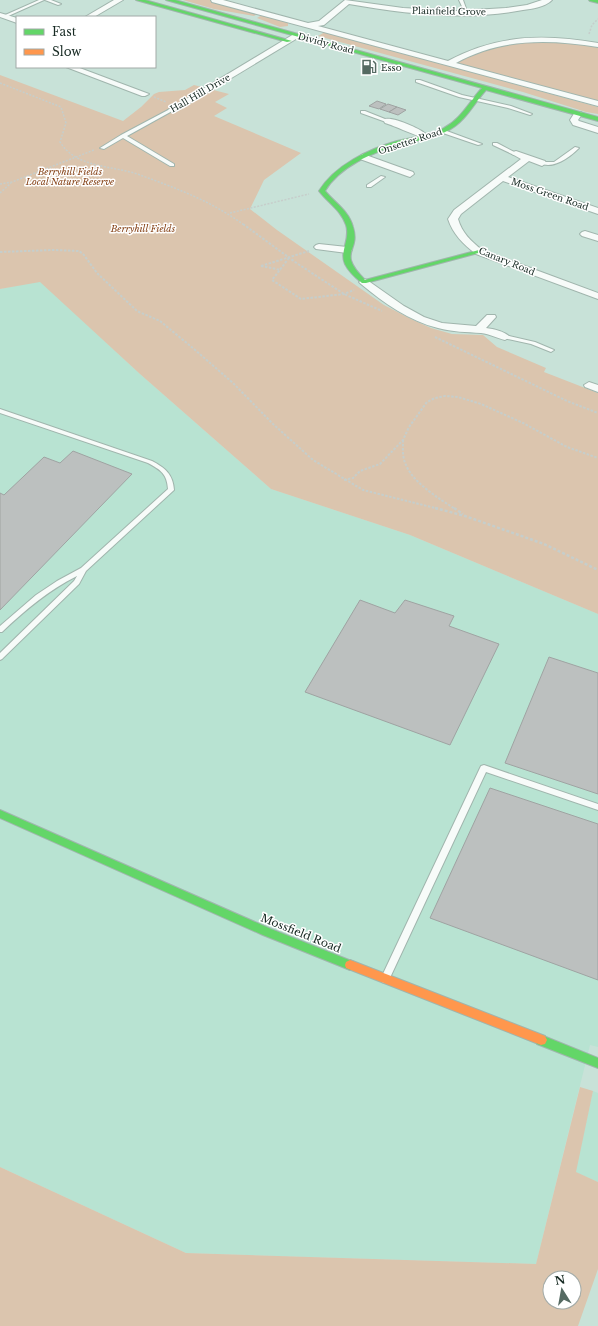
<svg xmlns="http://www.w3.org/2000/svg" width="598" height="1326" viewBox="0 0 598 1326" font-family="'Libre Baskerville',serif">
	<rect width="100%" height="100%" fill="#c8e2d8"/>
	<!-- built -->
	<g fill="#b8e3d2">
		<path d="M40,281L140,374L271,489L410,535L598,614V1047L590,1045L536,1264L186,1253L0,1167V289Z"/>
		<path d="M593,1091L598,1093V1182L575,1172Z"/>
	</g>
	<!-- green -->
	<g fill="#dbc5ae" fill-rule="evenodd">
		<path d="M183,0H210L259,13L254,16L214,9Z"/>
		<path d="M262,15L285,21L288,23V26L280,27L257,18Z"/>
		<path d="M325,32L598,107V114L586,112L523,92L318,36Z"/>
		<path d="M532,40L598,45V104L450,63L475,51Z"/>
		<path d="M0,75L123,121L141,107L154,94L159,92L185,90L194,85L229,94L215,102L227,108L214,116L301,153L264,180L250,209L277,230L384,305L411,319L431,328L452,334L483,335L497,347L546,368L544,372L598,393V614L410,535L271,489L140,374L40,282L0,289Z"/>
		<path d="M580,1087L593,1091L576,1172L598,1182V1269L578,1326H0V1167L186,1253L536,1264ZM550,1278H574V1302H550Z"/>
	</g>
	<!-- building -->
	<g fill="#bcc0bf" stroke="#9fa3a2">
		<path d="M377,101L386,104L379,109L369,106Z"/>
		<path d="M388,104L397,107L389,112L380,109Z"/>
		<path d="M397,107L406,110L398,115L389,112Z"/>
		<path d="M73,451L132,474L0,610V493L4,495L44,457L60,463Z"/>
		<path d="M360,600L395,613L405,600L454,616L449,626L499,644L450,745L305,692Z"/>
		<path d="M549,657L598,673V794L505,763Z"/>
		<path d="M490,788L598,824V980L430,918Z"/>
	</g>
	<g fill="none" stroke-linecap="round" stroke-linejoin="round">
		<defs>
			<g id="lane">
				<path d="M39,0H44L6,17L3,16Z"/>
				<path d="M45,0H51L61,4L58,5Z"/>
				<path d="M459,0H463L468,14L465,13Z"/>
				<path d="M416,80H420L462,95L511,106L532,114L530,115L508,108L459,97L416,82Z"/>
				<path d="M170,109L174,110L127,136L174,164V166H170L123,138L104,149L100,148L121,135Z"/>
				<path d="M361,111H365L390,121L386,122L361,113Z"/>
				<path d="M440,130H444L482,144L478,145L440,132Z"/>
				<path d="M493,143H497L518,154L514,155L493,145Z"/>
				<path d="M575,147L579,148C570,157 553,170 540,163L542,162H554Z"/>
				<path d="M381,176L385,177L371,187H367V185Z"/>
				<path d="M505,335L535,342L554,350L551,352L531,344L503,338V336Z"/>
				<path d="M0,409L152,461C165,468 173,474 174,490L86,571L79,584L2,659L0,660V653L74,581L77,576C49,590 25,610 2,632H0V626L36,595L57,581L81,568L168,489C167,474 161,470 148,463L0,413Z"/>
				<path d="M484,765L598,804V810L486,772L388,982L385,983L382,982L381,979L382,976L480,768L481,766Z"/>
			</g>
			<g id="street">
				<path d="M114,0H123L94,17H85Z"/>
				<path d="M211,0H223L308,23L319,21L345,0L403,8L456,11L506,8L527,5L542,0H552C545,7 532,9 523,10C466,21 406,14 349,4L324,25L318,26L448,61C497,34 545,34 598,43V47C549,39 500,38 456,63L598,101V106L212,2Z"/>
				<path d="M0,13L17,18V23L0,17Z"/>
				<path d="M294,34H297L301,36L175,112H172L168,110Z"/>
				<path d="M66,67H77L149,94L145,96H142Z"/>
				<path d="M575,112H581L582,114L578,120L579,121L598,127V133L573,125L570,120Z"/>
				<path d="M385,119C394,117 422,129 428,136L427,138C422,139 393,125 385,123L384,121Z"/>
				<path d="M516,151L545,161L546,163L542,166L529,161L508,177L598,208V214L503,181L461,214L458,219C462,233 471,241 482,250L598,293V299L476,254C463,244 453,234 448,219L454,210L521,159L512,154L513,152Z"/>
				<path d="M363,154L413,172L414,174L410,177L407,176L360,159L359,157Z"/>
				<path d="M585,231L598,235V241L582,236L580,234L582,232Z"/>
				<path d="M319,244L347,247L352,250L347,253L316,249L314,247L316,245Z"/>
				<path d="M364,279L367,280L404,306L424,317L442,323L476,326L487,315H495L496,317L486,328C494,329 504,331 510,337L505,340C497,338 490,334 481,333C467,332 452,332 438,328C409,321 384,303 361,284L359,282Z"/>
				<path d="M589,382L598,385V392L585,387L584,385Z"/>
			</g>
			<g id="fast">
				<path d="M136,0H145L292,41L287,42Z"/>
				<path d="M166,0H175L598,117V121L486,90C474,103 466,121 449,130C434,139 416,140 399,145C373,152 339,167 325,191C335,203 349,211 353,227C361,253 336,251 365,280L479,250L482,252L366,283H362C356,278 349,272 345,264C339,251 351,239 346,225C341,210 328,203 319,191C335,165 369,149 397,141C413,137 430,136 444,128C461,119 469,102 482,88Z"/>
				<path d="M589,0H598V3L590,1Z"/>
				<path d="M0,810L271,929L354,962L355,965L354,968L350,970L263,935L0,818Z"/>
				<path d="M541,1035L598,1058V1068L537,1044L535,1040L537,1036Z"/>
			</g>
			<path id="slow" d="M350,960L545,1036L547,1040L545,1044L541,1045L346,968L345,965L346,962Z"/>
		</defs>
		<!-- lane casing -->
		<use href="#lane" stroke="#a0b5ad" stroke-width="2"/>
		<!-- street casing -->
		<use href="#street" stroke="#a0b5ad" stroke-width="2"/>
		<!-- fast casing -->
		<use href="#fast" stroke="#a0b5ad" stroke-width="2"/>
		<!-- slow casing -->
		<use href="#slow" stroke="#a0b5ad" stroke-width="2"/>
		<!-- path-far2 -->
		<g stroke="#c6cecb" stroke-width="1.5" stroke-dasharray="2 1.5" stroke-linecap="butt">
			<path d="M589,34L592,25L598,19"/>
			<path d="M0,83L61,107L66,123L60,142C77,169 113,165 140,175C176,188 213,202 244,225"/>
			<path d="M154,97L166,102"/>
			<path d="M0,184L12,182L94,150"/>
			<path d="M0,193L11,183"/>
			<path d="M230,213L309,194"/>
		</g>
		<!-- path-far1 -->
		<g stroke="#c6cecb" stroke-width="2" stroke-dasharray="2.5 1.5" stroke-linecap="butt">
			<path d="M243,224L295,262L344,294L382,311"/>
			<path d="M0,252L53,250L79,251L84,255L97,273L137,311L160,321L194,349L233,383L273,424L313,460L363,490L439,509"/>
			<path d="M289,258L272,280L301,299L344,294L354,290"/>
			<path d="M261,266L309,251"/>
			<path d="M261,266L281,270"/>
			<path d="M435,337L567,401L598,413"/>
			<path d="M403,440C403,448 402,457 406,465C413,483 440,499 455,509"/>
			<path d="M344,480L353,478L360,471L380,464L403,440L409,427L427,402L435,398L445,396L458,397L481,404L523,423L567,447L598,458"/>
		</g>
		<!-- path -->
		<g stroke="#c6cecb" stroke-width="2.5" stroke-dasharray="3 2" stroke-linecap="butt">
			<path d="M435,508L465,516L544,544L598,570"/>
			<path d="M454,508L463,514"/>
		</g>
		<!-- lane -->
		<use href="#lane" fill="#f7fbf9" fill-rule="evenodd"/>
		<!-- street -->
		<use href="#street" fill="#f7fbf9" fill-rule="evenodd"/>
		<!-- fast -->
		<use href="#fast" fill="#63d668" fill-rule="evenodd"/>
		<!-- slow -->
		<use href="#slow" fill="#ff974d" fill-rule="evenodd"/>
	</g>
	<!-- icons -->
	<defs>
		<symbol id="fuel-bare" viewBox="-9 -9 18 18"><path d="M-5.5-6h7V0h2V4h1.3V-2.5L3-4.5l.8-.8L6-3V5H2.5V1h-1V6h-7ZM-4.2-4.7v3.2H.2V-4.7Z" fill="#556a62" stroke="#fff" stroke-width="2.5" paint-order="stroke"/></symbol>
	</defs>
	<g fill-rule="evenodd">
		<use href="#fuel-bare" x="358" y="56" width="22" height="22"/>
	</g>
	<g text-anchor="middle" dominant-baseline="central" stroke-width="3" stroke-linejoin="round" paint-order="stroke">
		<!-- far-street labels -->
		<g font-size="9" fill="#172a23" stroke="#fff">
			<text transform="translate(449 11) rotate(1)">Plainfield Grove</text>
			<text transform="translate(326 43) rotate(15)">Dividy Road</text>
			<text transform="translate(200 93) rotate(-30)">Hall Hill Drive</text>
			<text transform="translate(410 141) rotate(-18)">Onsetter Road</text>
			<text transform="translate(550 194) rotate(19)">Moss Green Road</text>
			<text transform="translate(507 261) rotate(22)">Canary Road</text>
		</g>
		<!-- far-poi labels -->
		<g font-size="9" fill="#172a23" stroke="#fff" text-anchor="start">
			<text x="381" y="67">Esso</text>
		</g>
		<!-- far-park labels -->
		<g font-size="9" font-style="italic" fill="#864318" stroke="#fff">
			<text x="70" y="171">Berryhill Fields<tspan x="70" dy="10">Local Nature Reserve</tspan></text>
			<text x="143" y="228">Berryhill Fields</text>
		</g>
		<!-- street labels -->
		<g font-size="11" fill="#172a23" stroke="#fff">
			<text transform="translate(301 933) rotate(22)">Mossfield Road</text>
		</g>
	</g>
	<!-- legend -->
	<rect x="16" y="16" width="140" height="52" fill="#ffffff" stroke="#a2aaa7"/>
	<rect x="24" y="29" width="20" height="6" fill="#63d668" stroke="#a2aaa7"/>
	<text x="52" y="36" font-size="12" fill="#172a23">Fast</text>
	<rect x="24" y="49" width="20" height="6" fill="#ff974d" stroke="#a2aaa7"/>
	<text x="52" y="56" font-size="12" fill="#172a23">Slow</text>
	<!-- north arrow -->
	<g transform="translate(562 1290) rotate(349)"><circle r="19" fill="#ffffff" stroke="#a2aaa7"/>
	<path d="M0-3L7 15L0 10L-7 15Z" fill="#556a62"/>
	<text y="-6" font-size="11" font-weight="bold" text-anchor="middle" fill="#172a23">N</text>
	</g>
</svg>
